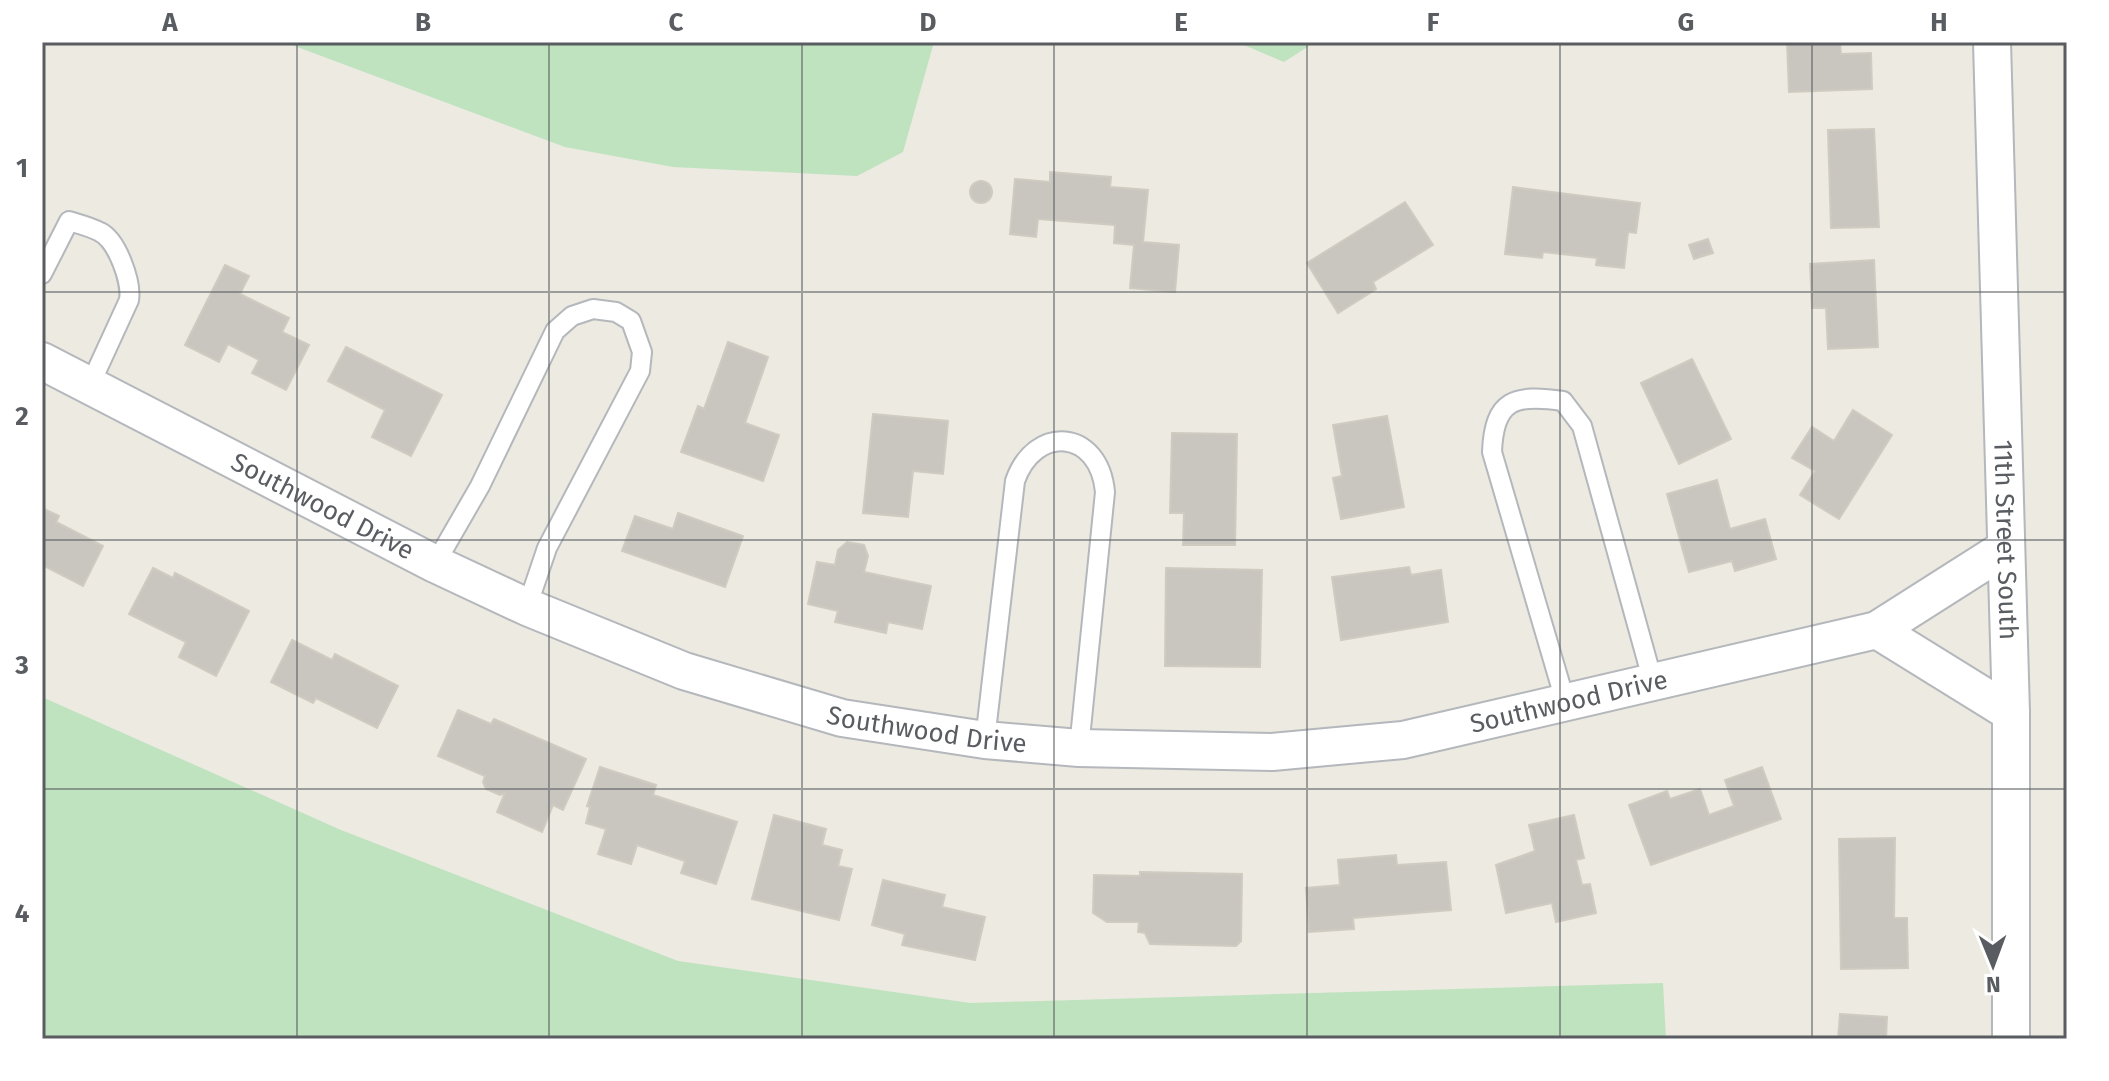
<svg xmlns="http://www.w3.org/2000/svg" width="2109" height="1081" viewBox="0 0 2109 1081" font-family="'Fira Sans',sans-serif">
	<rect width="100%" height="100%" fill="#eceae1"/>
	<!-- green -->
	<g fill="#bee3be">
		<path d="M284,42H934L903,152L857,176L673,167L565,147Z"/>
		<path d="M1237,42H1315L1284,62Z"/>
		<path d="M42,697L341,830L678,961L970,1003L1663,983L1666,1039H42Z"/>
	</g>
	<!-- building -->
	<g fill="#c9c6c0" stroke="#d0cbc0" stroke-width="2">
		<path d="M1787,42H1840L1841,54L1871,53L1872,89L1789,92Z"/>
		<path d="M1874,129L1879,227L1831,228L1828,130Z"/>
		<path d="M1050,172L1111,177L1110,187L1148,190L1143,242L1179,245L1175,292L1130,288L1134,245L1114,243L1115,225L1038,219L1036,237L1010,234L1015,179L1050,182Z"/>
		<circle cx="981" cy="192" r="11"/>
		<path d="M1513,187L1640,203L1636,233L1628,232L1624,268L1596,265L1597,258L1543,252L1542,258L1505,254Z"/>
		<path d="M1405,202L1433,245L1373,282L1376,289L1338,313L1307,263Z"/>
		<path d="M1708,239L1713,253L1694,259L1689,245Z"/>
		<path d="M1874,260L1878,347L1828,349L1826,308H1812L1810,264Z"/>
		<path d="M225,265L249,276L240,294L289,318L282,332L309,345L286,390L252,373L259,360L228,344L219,362L185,345Z"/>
		<path d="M728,342L768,357L745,423L779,435L763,481L681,452L698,406L704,409Z"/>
		<path d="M346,347L442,395L411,456L372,437L385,410L328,381Z"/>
		<path d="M1692,359L1731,439L1679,464L1641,383Z"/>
		<path d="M1853,410L1892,435L1839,519L1800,495L1815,471L1792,458L1812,427L1834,441Z"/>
		<path d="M873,414L948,421L943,474L913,471L908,517L863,513Z"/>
		<path d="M1387,416L1404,507L1341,519L1333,478L1342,476L1333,425Z"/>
		<path d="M1172,433L1237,434L1235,545H1183L1184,513H1170Z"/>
		<path d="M1717,480L1730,529L1765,519L1776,559L1735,571L1732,561L1689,572L1667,494Z"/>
		<path d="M42,508L59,516L56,522L103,546L83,586L42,565Z"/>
		<path d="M678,513L743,536L725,587L622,551L635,516L673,529Z"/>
		<path d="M847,542L864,545L868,556L864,572L931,586L922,629L888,622L886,633L835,622L838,611L808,604L817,562L835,565L838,550Z"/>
		<path d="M1409,567L1411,575L1441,570L1448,622L1341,640L1332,577Z"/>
		<path d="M153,568L173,578L175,573L249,611L216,676L179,657L186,642L129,614Z"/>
		<path d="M1166,568L1262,570L1260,667L1165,666Z"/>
		<path d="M292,640L332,660L335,654L398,686L377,728L316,698L313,703L271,682Z"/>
		<path d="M458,710L491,724L494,719L586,759L563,810L553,805L542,832L497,812L505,793L500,795L486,789L483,782L485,776L438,756Z"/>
		<path d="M600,767L656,785L653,795L737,822L716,884L681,873L685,861L637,845L631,864L598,854L606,829L586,823L590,807L587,806Z"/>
		<path d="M1762,767L1781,819L1651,865L1629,805L1667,791L1670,799L1700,789L1709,815L1734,806L1725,780Z"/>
		<path d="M774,815L826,829L822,845L842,850L838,866L852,869L839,920L752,899Z"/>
		<path d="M1574,815L1584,858L1576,860L1582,885L1590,884L1596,913L1556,922L1552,903L1506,913L1496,865L1535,851L1529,825Z"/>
		<path d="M1895,838L1894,918H1907L1908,968L1841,969L1839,839Z"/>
		<path d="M1396,855L1397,865L1446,862L1451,910L1353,918L1354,929L1309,932L1306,888L1340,885L1338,860Z"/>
		<path d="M1140,872L1242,874L1241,941L1236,946L1150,944L1145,933L1138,932L1139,922H1107L1093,913L1094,875L1140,876Z"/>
		<path d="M883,880L945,895L942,907L985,917L975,960L902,945L905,934L872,925Z"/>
		<path d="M1840,1014L1887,1017L1886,1039H1838Z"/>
	</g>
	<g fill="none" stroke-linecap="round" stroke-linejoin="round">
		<defs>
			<g id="lane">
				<path d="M42,274L69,221C79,224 91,227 100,232C117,240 132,282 129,300L90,385"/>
				<path d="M435,564L480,486L555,331L572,316L593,309L616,312L631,321L642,352L640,371L547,548L527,607"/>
				<path d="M1566,704L1492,452C1494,399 1515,394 1563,401L1582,426L1653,682"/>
				<path d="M985,740L1015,481C1035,424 1099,429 1105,492L1079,748"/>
			</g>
			<g id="street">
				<path id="s1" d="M1992,42L2011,713V1039"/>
				<path id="s2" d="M42,361L435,564L527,607L684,671L842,718L985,740L1079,748L1272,752L1403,740L1877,630L2006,548"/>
				<path d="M1877,630L2011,713"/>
			</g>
		</defs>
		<!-- lane casing -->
		<use href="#lane" stroke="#b4b7bb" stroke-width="22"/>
		<!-- street casing -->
		<use href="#street" stroke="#b4b7bb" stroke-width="40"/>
		<!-- lane -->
		<use href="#lane" stroke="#fff" stroke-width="18"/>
		<!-- street -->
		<use href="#street" stroke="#fff" stroke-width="36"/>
	</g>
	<!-- grid -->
	<path fill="none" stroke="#595d61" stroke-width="2" stroke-opacity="0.55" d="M297,42V1039M549,42V1039M802,42V1039M1054,42V1039M1307,42V1039M1560,42V1039M1812,42V1039M42,292H2067M42,540H2067M42,789H2067"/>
	<g text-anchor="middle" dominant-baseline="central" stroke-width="8" stroke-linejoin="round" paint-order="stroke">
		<!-- street labels -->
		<g font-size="26" fill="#595d61" stroke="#fff">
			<text stroke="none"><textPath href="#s2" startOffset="316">Southwood Drive</textPath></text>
			<text stroke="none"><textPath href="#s1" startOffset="498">11th Street South</textPath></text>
			<text stroke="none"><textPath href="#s2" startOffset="1612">Southwood Drive</textPath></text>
			<text stroke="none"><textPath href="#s2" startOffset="964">Southwood Drive</textPath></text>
		</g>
	</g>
	<!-- border -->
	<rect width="2109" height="1081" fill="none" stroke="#ffffff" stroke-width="88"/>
	<!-- north arrow -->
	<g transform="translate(1993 965) rotate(179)" stroke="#ffffff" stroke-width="6" paint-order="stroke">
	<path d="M0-6L14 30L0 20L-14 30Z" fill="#595d61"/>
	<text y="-12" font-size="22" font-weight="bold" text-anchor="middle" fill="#595d61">N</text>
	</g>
	<rect x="44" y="44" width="2021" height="993" fill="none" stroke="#595d61" stroke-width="3"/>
	<g font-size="26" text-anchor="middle" font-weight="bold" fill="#595d61">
		<text x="170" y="31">A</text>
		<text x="423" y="31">B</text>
		<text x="676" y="31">C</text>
		<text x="928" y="31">D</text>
		<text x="1181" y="31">E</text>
		<text x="1433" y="31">F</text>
		<text x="1686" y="31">G</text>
		<text x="1939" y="31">H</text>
		<text x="22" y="177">1</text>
		<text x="22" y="425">2</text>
		<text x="22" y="674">3</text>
		<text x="22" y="922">4</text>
	</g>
</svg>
